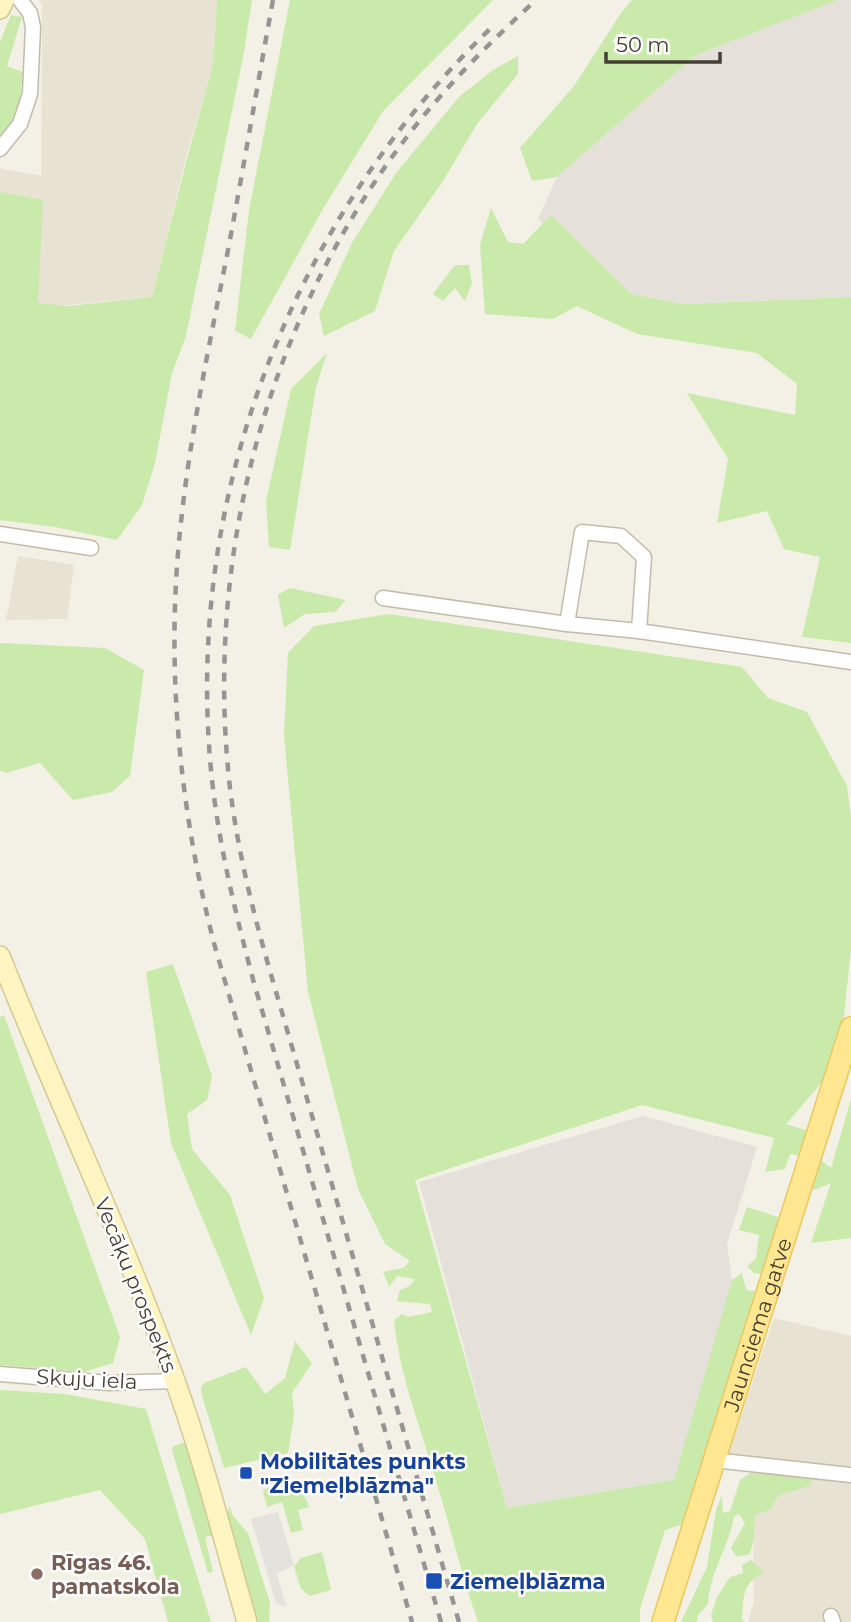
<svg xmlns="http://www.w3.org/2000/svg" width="851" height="1622" viewBox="0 0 851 1622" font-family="Montserrat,sans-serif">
	<rect width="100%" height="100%" fill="#f3f0e5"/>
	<!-- residential -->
	<g fill="#e8e2d3">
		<path d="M39,0H217L213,65L188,150L152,297L69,305L0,307V168L41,176L42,57V6Z"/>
		<path d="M18,556L74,565L67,619L6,620Z"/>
		<path d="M774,1318L851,1336V1622H748L754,1601L753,1558L758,1465L728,1455Z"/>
	</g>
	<!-- industrial -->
	<g fill="#e5e1da">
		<path d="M838,0H851V297L682,304L631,294L538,219L557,177L696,55Z"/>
		<path d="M643,1116L757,1147L727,1244L732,1280L675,1480L507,1508L419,1182Z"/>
	</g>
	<!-- green -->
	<g fill="#caeaac">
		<path d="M217,0H252L244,52L186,336L172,373L155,463L142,505L117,540L55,527L0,520V192L43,200L38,303L69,306L152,297L189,151L213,65Z"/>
		<path d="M290,0H493L384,110L324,207L251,339L235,331L249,210Z"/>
		<path d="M632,0H838L696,55L557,177L532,181L520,148L574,86L621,13Z"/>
		<path d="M11,15L22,17L7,66L23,72L18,118L0,140V42Z"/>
		<path d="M518,56V74L477,124L443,181L394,251L375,311L324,336L319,314L352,243L396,173L459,97L493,70Z"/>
		<path d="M491,208L508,242L523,244L551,215L631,294L683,304L851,297V643L802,637L820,557L784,549L767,511L717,523L728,459L687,393L795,415L797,384L757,353L637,334L577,306L553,319L485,314L480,245Z"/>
		<path d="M455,265H469L472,283L465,301L455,288L443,301L433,294Z"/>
		<path d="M327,353L316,387L290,550L269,547L266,501L291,389Z"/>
		<path d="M290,588L346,600L335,612L305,614L284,628L278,595Z"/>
		<path d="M389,614L742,667L768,698L807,712L847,786L851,817V949L843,1025L824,1080L786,1124L809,1131L801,1156L790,1154L785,1169L765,1172L774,1138L642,1105L415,1180L507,1508L674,1480L732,1280L742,1273L746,1290L759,1292L683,1524L665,1530L640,1609V1622H478C461,1574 450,1525 435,1477C420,1426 399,1373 394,1320L402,1314L409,1317L432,1312L430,1304L397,1301L400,1290L410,1286L415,1279L397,1276L389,1287L383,1272L403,1268L410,1261L385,1244L358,1189L308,992L284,736L288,653L314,626Z"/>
		<path d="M0,643L105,648L144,670L130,776L112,792L73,800L40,763L6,773L0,771Z"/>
		<path d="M173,964L212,1076L207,1100L187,1114L192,1149L230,1195L264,1298L251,1335L171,1143L146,972Z"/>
		<path d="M4,1015L120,1337L113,1363L84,1372L0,1365V1017Z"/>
		<path d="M851,1099V1238L811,1243L831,1183L814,1190L808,1186L812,1164L822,1161L831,1168Z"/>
		<path d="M747,1207L781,1218L765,1274L754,1273L747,1266L756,1259L759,1235L739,1230Z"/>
		<path d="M295,1341L312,1363L292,1393L294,1415L288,1453L224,1468L202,1396L201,1387L206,1382L246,1367L265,1394L285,1378Z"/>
		<path d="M0,1390L65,1394L146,1409L211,1622H168L145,1539L100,1490L0,1514Z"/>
		<path d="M187,1442L214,1535L205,1537L213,1572L208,1573L172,1450L173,1446Z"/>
		<path d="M817,1470L809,1486L777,1496L772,1509L755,1515L754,1540L750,1554L737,1557L731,1548L745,1523L739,1514L734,1517C728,1550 710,1570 708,1604L698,1615L697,1622H681L707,1567L716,1510L722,1495L723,1513L730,1511L740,1480L754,1471Z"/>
		<path d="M282,1483C296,1485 305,1493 309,1507L298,1510L303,1530L291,1533L282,1502L267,1507L263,1492L265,1489Z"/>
		<path d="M229,1505L233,1516L248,1533L270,1603L269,1622H257L227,1520Z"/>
		<path d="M322,1552L331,1590L310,1596L301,1589L294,1566L301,1558Z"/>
		<path d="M751,1560L764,1572C741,1585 744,1596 742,1620L745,1622H713L711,1615L717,1597L730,1577L743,1573L742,1565Z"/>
	</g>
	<!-- parking -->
	<path fill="#e4e2dd" d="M278,1512L294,1565L277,1574L286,1607L276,1603L251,1519Z"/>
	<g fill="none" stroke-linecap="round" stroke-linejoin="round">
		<defs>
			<g id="minor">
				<path d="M0,149L20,124L30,94L33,27L30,13L20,0"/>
				<path d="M0,534L91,548"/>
				<path d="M383,598L567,624L639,631L851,662"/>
				<path d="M567,624L582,532L621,536L644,557L639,631"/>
				<path d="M0,1374L109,1383L175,1381"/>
				<path d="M713,1460L851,1475"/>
				<path d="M831,1616L833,1622"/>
			</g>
			<g id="secondary">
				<path d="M0,9L4,0"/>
				<path d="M0,956C56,1097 122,1235 174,1378C203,1458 224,1541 247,1622"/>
			</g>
			<g id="primary">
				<path id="s1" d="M663,1622L851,1028"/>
			</g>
		</defs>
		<!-- minor casing -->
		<use href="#minor" stroke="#c2bbaa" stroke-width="17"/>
		<!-- secondary casing -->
		<use href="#secondary" stroke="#d6c892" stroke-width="22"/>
		<!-- primary casing -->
		<use href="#primary" stroke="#e9c85d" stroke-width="24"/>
		<!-- minor -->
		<use href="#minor" stroke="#fff" stroke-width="14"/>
		<!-- secondary -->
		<use href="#secondary" stroke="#fff5c3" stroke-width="19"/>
		<!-- primary -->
		<use href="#primary" stroke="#ffe792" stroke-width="21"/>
		<!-- rail -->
		<g stroke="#959595" stroke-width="4.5" stroke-dasharray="9 9" stroke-linecap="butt">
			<path d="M273,0C258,82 244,164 229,245C211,337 191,429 181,522C165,664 179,809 215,947L412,1622"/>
			<path d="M441,1622L254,983C233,904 214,826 209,745C191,477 300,211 493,26"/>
			<path d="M459,1622L272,978C254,916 238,853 230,788C204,560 265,326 403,142C442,90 488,44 536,0"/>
		</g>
	</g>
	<!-- markers -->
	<g fill="#1a4fb4" stroke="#fff" stroke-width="2.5">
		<rect x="239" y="1466" width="14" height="14" rx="3.5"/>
		<rect x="425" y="1572" width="18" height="18" rx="3.5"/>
	</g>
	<circle fill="#8d6e63" stroke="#fff" stroke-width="2.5" cx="37" cy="1574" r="7"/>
	<g text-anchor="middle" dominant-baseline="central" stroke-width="5" stroke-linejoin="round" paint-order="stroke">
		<!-- street labels -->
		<g font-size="21" fill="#464034" stroke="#fff">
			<text transform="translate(136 1285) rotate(68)">Vecāķu prospekts</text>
			<text stroke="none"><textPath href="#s1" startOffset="312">Jaunciema gatve</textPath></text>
			<text transform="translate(87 1379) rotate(3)">Skuju iela</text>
		</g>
		<!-- transit labels -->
		<g font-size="21" font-weight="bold" fill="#164399" stroke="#fff" text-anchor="start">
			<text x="260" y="1461">Mobilitātes punkts<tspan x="260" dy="24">"Ziemeļblāzma"</tspan></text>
			<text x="450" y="1581">Ziemeļblāzma</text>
		</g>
		<!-- education labels -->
		<g font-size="21" font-weight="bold" fill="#785e54" stroke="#fff" text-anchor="start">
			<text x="51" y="1562">Rīgas 46.<tspan x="51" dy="24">pamatskola</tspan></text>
		</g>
	</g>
	<!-- scale -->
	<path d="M606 52v10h114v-10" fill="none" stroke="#464034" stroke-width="3.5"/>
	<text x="616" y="52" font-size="21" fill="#464034" stroke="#ffffff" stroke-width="5" paint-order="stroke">50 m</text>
</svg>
